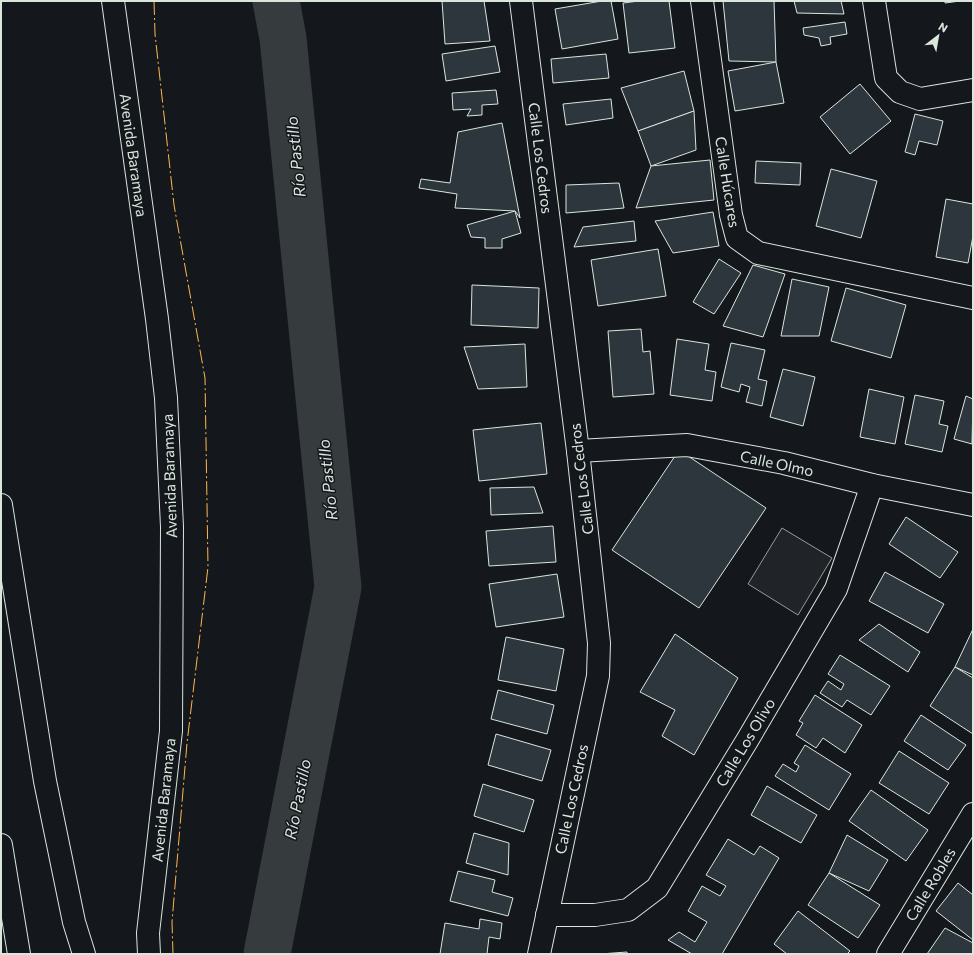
<svg xmlns="http://www.w3.org/2000/svg" width="974" height="955" viewBox="0 0 974 955" font-family="Commissioner,sans-serif">
	<rect width="100%" height="100%" fill="#14181c"/>
	<!-- green -->
	<path fill="#202428" stroke="#939e99" d="M782,528L832,558L798,615L748,584Z"/>
	<g fill="none" stroke-linecap="round" stroke-linejoin="round">
		<!-- river -->
		<path stroke="#363b3e" stroke-width="47" d="M267,954L338,587L283,38L276,1"/>
	</g>
	<!-- building -->
	<g fill="#2c363c" stroke="#d8e6dc">
		<path d="M442,1H484L490,41L445,44Z"/>
		<path d="M602,1H611L618,39L562,49L555,9Z"/>
		<path d="M639,1H669L675,48L629,53L623,3Z"/>
		<path d="M723,1H774L776,62L729,61Z"/>
		<path d="M794,1H841L844,14L797,13Z"/>
		<path d="M945,1H960L945,3Z"/>
		<path d="M845,22L847,34L830,37L831,44L821,46L819,38L804,35L803,28Z"/>
		<path d="M495,46L500,72L446,81L442,54Z"/>
		<path d="M606,54L609,78L553,83L551,59Z"/>
		<path d="M776,62L784,103L735,111L728,71Z"/>
		<path d="M684,71L694,111L638,131L621,88Z"/>
		<path d="M860,84L891,121L850,154L820,117Z"/>
		<path d="M496,90L498,104L482,105V115L467,116L471,109L453,110L452,93Z"/>
		<path d="M611,99L613,118L566,125L563,104Z"/>
		<path d="M694,111L696,150L651,166L638,131Z"/>
		<path d="M915,114L943,121L937,145L919,141L915,155L905,152Z"/>
		<path d="M502,123L520,218L515,211L455,208L457,194L419,188L421,179L450,183L458,132Z"/>
		<path d="M710,160L714,200L636,208L651,166Z"/>
		<path d="M756,161L801,163L800,185L755,183Z"/>
		<path d="M831,169L877,181L861,238L816,226Z"/>
		<path d="M619,183L624,208L566,213V185Z"/>
		<path d="M946,199L973,204V236L968,263L936,257Z"/>
		<path d="M515,211L521,233L502,239V248H485V238L471,237L467,225Z"/>
		<path d="M713,212L719,246L673,253L655,221Z"/>
		<path d="M634,221L636,241L574,247L583,227Z"/>
		<path d="M658,249L666,296L598,306L591,260Z"/>
		<path d="M719,259L741,273L714,314L693,302Z"/>
		<path d="M753,265L785,274L763,337L723,326Z"/>
		<path d="M792,279L829,287L819,336H781Z"/>
		<path d="M472,285L539,288L538,328L471,325Z"/>
		<path d="M846,288L906,305L891,358L831,341Z"/>
		<path d="M641,329L643,352L650,351L654,394L613,397L608,331Z"/>
		<path d="M677,339L709,344L705,370L716,372L712,401L670,395Z"/>
		<path d="M731,343L765,350L758,379L767,381L762,406L746,402L750,387L741,384L739,392L721,387Z"/>
		<path d="M525,344L527,387L478,389L464,347Z"/>
		<path d="M783,369L815,377L803,426L770,417Z"/>
		<path d="M869,389L904,397L895,444L860,437Z"/>
		<path d="M915,395L944,401L939,424L948,426L942,452L905,444Z"/>
		<path d="M966,396L973,399L972,444L954,439Z"/>
		<path d="M541,423L547,474L479,481L473,430Z"/>
		<path d="M679,450L766,508L699,608L612,550Z"/>
		<path d="M534,487L543,513L491,515L490,488Z"/>
		<path d="M906,517L958,552L940,578L889,544Z"/>
		<path d="M553,526L556,562L489,566L486,531Z"/>
		<path d="M885,572L944,604L928,633L869,601Z"/>
		<path d="M557,574L564,617L496,627L489,584Z"/>
		<path d="M879,624L920,652L908,672L859,640Z"/>
		<path d="M973,629V675L955,667Z"/>
		<path d="M675,634L738,678L694,755L662,736L675,710L640,692Z"/>
		<path d="M506,637L564,649L556,691L498,680Z"/>
		<path d="M840,655L890,686L871,715L847,700L842,707L820,693L828,681L841,690L844,684L828,674Z"/>
		<path d="M955,667L973,678V734L930,706Z"/>
		<path d="M498,690L554,705L547,734L491,719Z"/>
		<path d="M815,695L862,725L845,753L823,738L816,748L796,735L803,723L799,721Z"/>
		<path d="M921,715L966,745L948,770L904,741Z"/>
		<path d="M496,734L551,750L542,781L488,765Z"/>
		<path d="M805,745L851,774L829,810L775,776L783,764L796,772L799,766L794,763Z"/>
		<path d="M899,751L949,783L929,814L879,783Z"/>
		<path d="M483,784L534,800L524,832L474,816Z"/>
		<path d="M767,786L817,815L801,843L751,815Z"/>
		<path d="M871,790L928,830L906,861L849,821Z"/>
		<path d="M474,833L509,843L508,875L466,863Z"/>
		<path d="M847,835L888,860L869,891L829,873Z"/>
		<path d="M728,839L754,855L760,846L779,858L722,954H692L668,940L679,932L695,942L707,922L688,911L702,886L720,896L726,886L706,875Z"/>
		<path d="M458,871L495,880L492,892L513,898L508,916L450,901Z"/>
		<path d="M829,873L880,905L858,938L808,905Z"/>
		<path d="M958,883L973,895V940L936,911Z"/>
		<path d="M798,911L850,951L847,954H787L774,944Z"/>
		<path d="M480,919L502,923L500,939L489,937L487,954H440L445,923L479,929Z"/>
		<path d="M945,928L973,943V954H927Z"/>
		<path d="M627,952V954H600Z"/>
	</g>
	<g fill="none" stroke-linecap="round" stroke-linejoin="round">
		<defs>
			<g id="street">
				<path d="M521,1L578,451L599,643L598,676L539,954"/>
				<path d="M702,1L731,215L737,238L758,253L973,298"/>
				<path d="M874,1L886,78L900,92L920,99L973,90"/>
				<path d="M578,451L687,445L784,463L872,485L973,505"/>
				<path d="M547,915H595L628,910L657,888L748,739L836,589L872,485"/>
				<path d="M888,954L973,814"/>
			</g>
			<path id="secondary" d="M1,845L19,954"/>
			<g id="highway">
				<path d="M113,1L157,319L166,398L172,527L171,731L148,933L149,954"/>
				<path d="M1,505L45,781L74,922L84,954"/>
			</g>
		</defs>
		<!-- street casing -->
		<use href="#street" stroke="#d8e6dc" stroke-width="24"/>
		<!-- secondary casing -->
		<use href="#secondary" stroke="#d8e6dc" stroke-width="24"/>
		<!-- highway casing -->
		<use href="#highway" stroke="#d8e6dc" stroke-width="24"/>
		<!-- street -->
		<use href="#street" stroke="#14181c" stroke-width="22"/>
		<!-- secondary -->
		<use href="#secondary" stroke="#14181c" stroke-width="22"/>
		<!-- highway -->
		<use href="#highway" stroke="#14181c" stroke-width="22"/>
		<!-- power -->
		<path stroke="#ffb74d" stroke-width="1" stroke-dasharray="14 3 2 3" stroke-linecap="butt" d="M154,1L155,34L174,205L205,378L208,567L187,743L172,922L173,954"/>
	</g>
	<g text-anchor="middle" dominant-baseline="central" stroke-width="3" stroke-linejoin="round" paint-order="stroke">
		<!-- street labels -->
		<g font-size="15" fill="#d8e6dc" stroke="#14181c">
			<text transform="translate(134 155) rotate(82)">Avenida Baramaya</text>
			<text transform="translate(541 158) rotate(83)">Calle Los Cedros</text>
			<text transform="translate(728 182) rotate(81)">Calle Húcares</text>
			<text transform="translate(777 463) rotate(12)">Calle Olmo</text>
			<text transform="translate(169 476) rotate(-92)">Avenida Baramaya</text>
			<text transform="translate(581 479) rotate(-97)">Calle Los Cedros</text>
			<text transform="translate(745 742) rotate(-59)">Calle Los Olivo</text>
			<text transform="translate(571 799) rotate(-78)">Calle Los Cedros</text>
			<text transform="translate(163 800) rotate(-84)">Avenida Baramaya</text>
			<text transform="translate(930 884) rotate(-59)">Calle Robles</text>
		</g>
		<!-- water labels -->
		<g font-size="16" font-style="italic" fill="#d8e6dc" stroke="#14181c">
			<text transform="translate(295 157) rotate(-96)">Río Pastillo</text>
			<text transform="translate(327 480) rotate(-96)">Río Pastillo</text>
			<text transform="translate(297 799) rotate(-79)">Río Pastillo</text>
		</g>
	</g>
	<!-- border -->
	<rect width="974" height="955" fill="none" stroke="#d8e6dc" stroke-width="4"/>
	<!-- north arrow -->
	<g transform="translate(938 36) rotate(31)" stroke="#14181c" stroke-width="3" paint-order="stroke">
	<path d="M0-3L7 15L0 10L-7 15Z" fill="#d8e6dc"/>
	<text y="-6" font-size="11" font-weight="bold" text-anchor="middle" fill="#d8e6dc">N</text>
	</g>
</svg>
